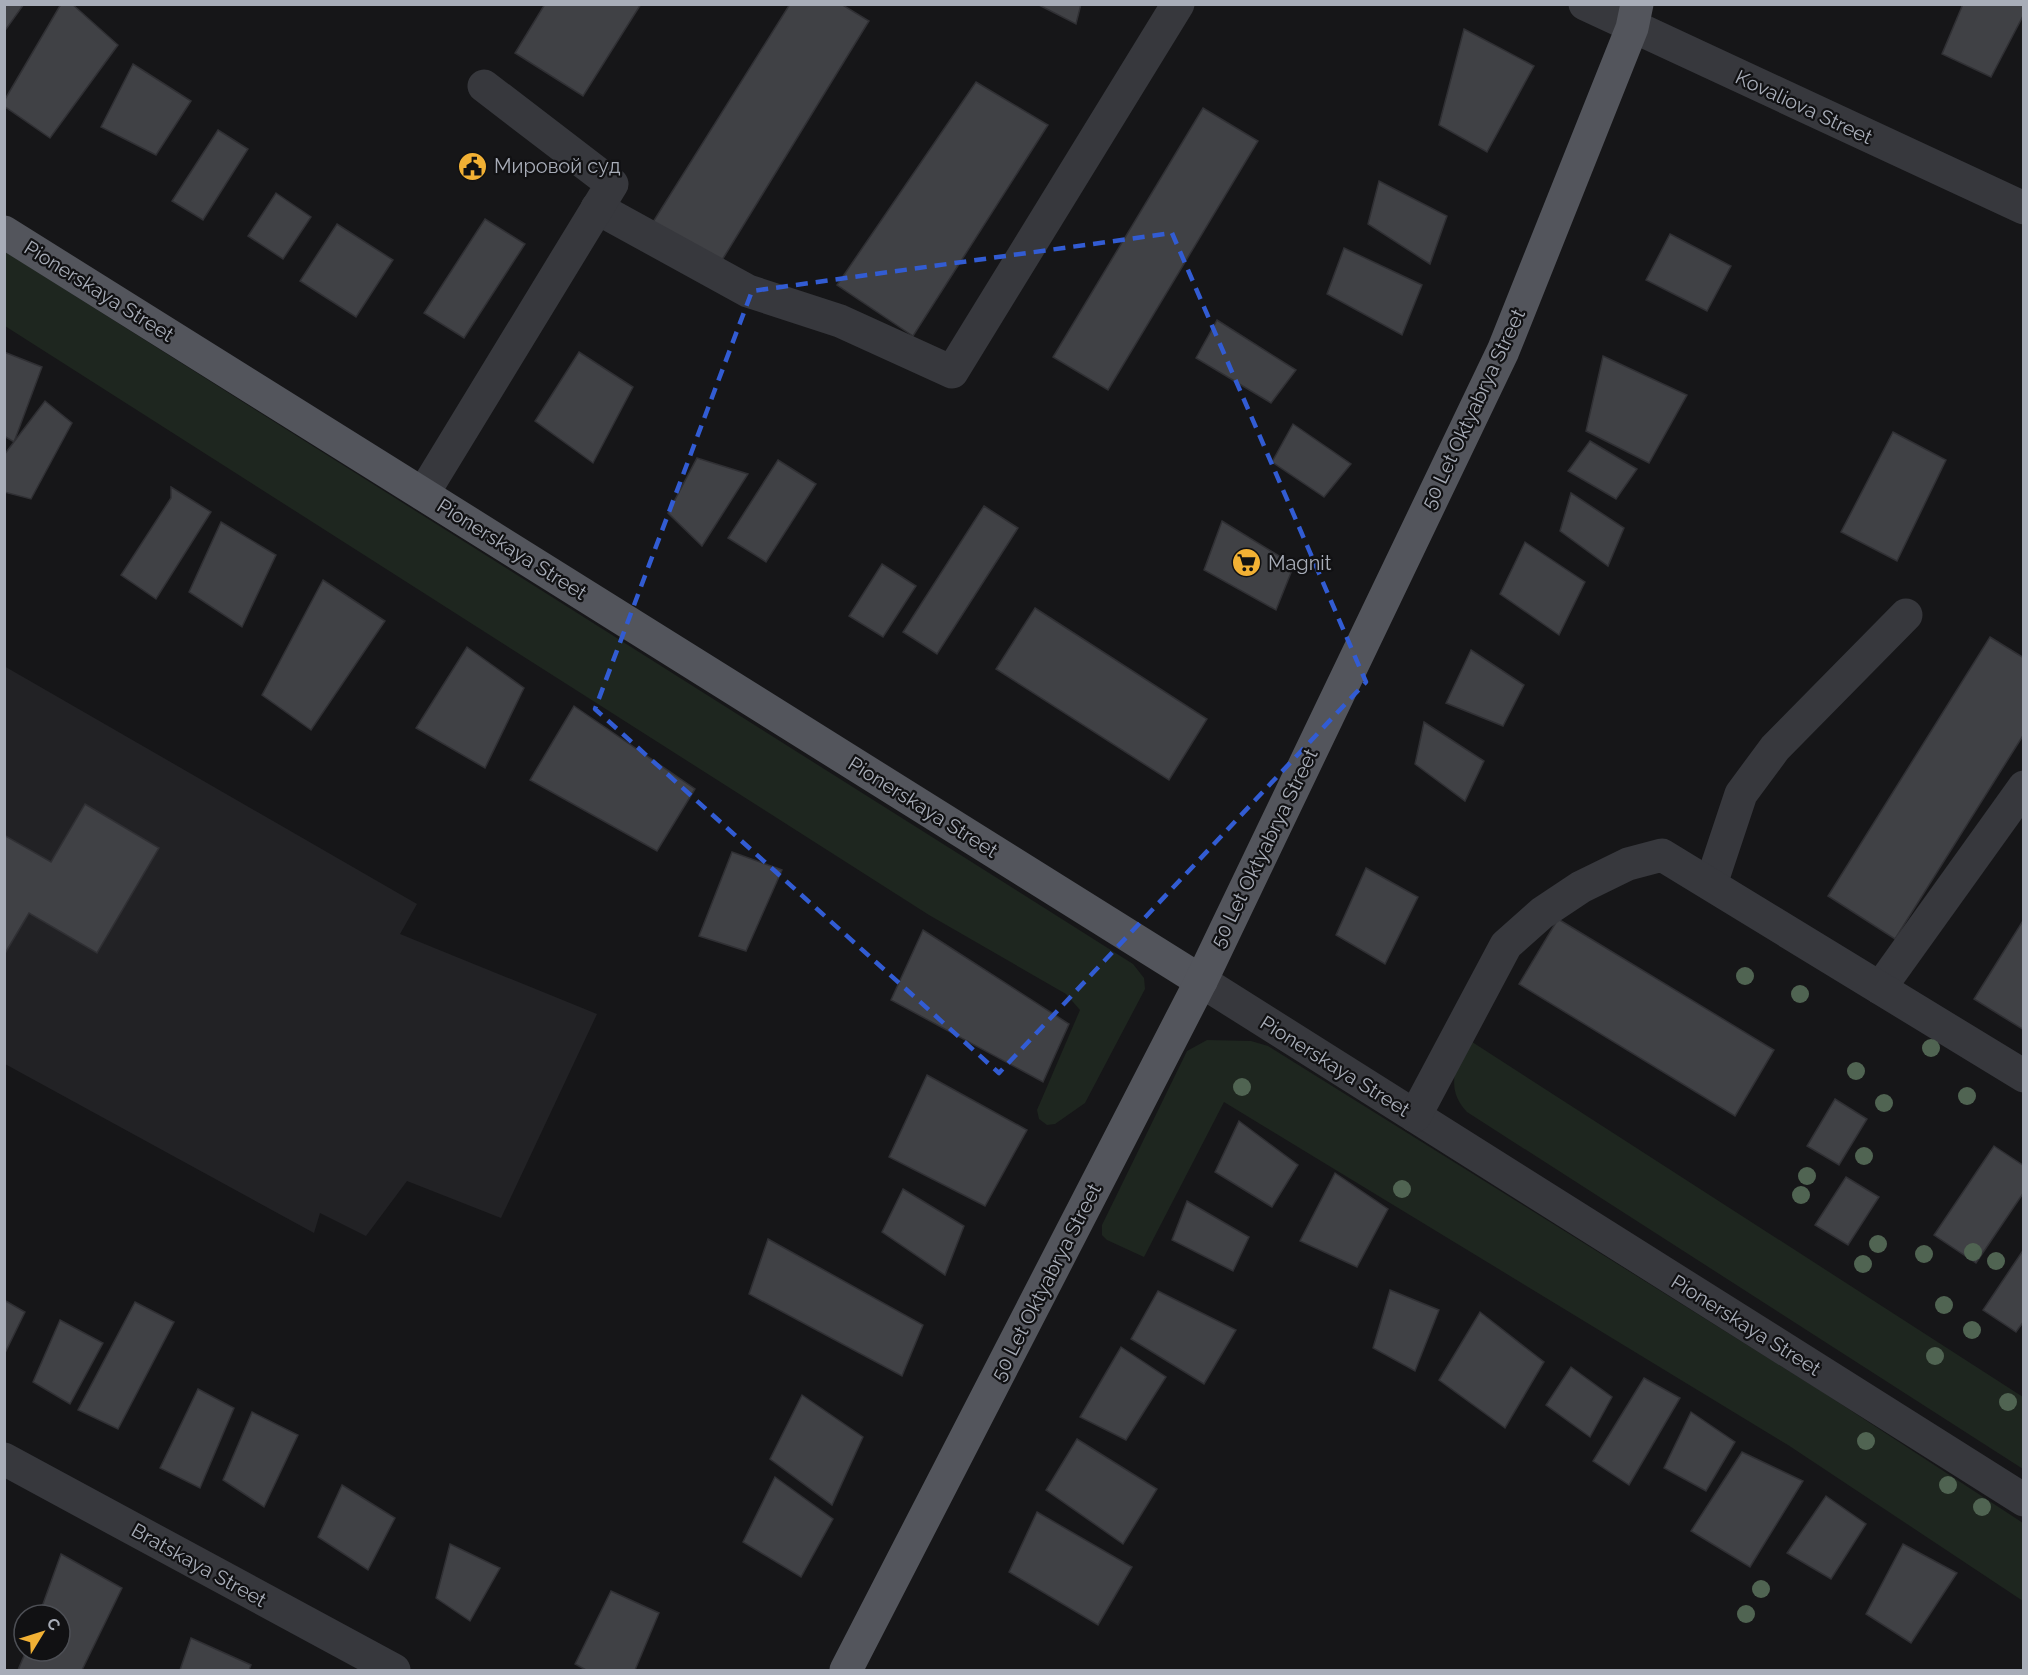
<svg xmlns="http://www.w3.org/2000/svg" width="2028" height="1675" viewBox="0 0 2028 1675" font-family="Raleway,sans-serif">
	<rect width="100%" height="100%" fill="#161618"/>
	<!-- built -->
	<path fill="#222225" d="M4,666L417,904L400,934L597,1014L501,1218L407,1181L366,1236L320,1213L314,1233L5,1064Z"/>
	<!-- green -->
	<g fill="#1e261f">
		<path d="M4,251L1133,964L1144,978L1145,989L1085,1103L1055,1124L1047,1125L1039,1119L1037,1110L1080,1010L1066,994L929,915L5,326Z"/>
		<path d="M1466,1038L2023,1397V1469L1467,1112C1444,1088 1457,1065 1466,1038Z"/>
		<path d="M1207,1040L1251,1041L1268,1046L1821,1391L2023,1523V1601L1788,1445L1224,1102L1144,1257L1107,1240L1102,1235V1225L1187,1051Z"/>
	</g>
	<!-- building -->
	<g fill="#404145" stroke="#303034" stroke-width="1.5">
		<path d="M4,4H24L4,32Z"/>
		<path d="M61,4H72L118,45L50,138L4,106V101Z"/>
		<path d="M545,4H641L583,96L515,53Z"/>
		<path d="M790,4H841L869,21L719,265L653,222Z"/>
		<path d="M1037,4H1081L1076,24Z"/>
		<path d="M1963,4H2024V14L1991,77L1942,54Z"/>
		<path d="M1464,29L1534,66L1487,152L1439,125Z"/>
		<path d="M133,64L191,101L156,155L101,127Z"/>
		<path d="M976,82L1048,125L913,336L837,285Z"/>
		<path d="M1203,108L1258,141L1108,390L1053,357Z"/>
		<path d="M218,130L248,149L203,220L172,201Z"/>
		<path d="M1379,181L1447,216L1430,264L1368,224Z"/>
		<path d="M276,193L311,217L283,259L248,236Z"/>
		<path d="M485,219L525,244L464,338L424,313Z"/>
		<path d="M337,224L393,260L356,317L300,281Z"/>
		<path d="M1670,234L1731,266L1707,311L1646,280Z"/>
		<path d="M1344,248L1422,285L1402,335L1327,294Z"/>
		<path d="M1217,320L1296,370L1271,403L1196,358Z"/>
		<path d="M4,352L42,367L14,442L4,436Z"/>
		<path d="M579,352L633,387L593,463L535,421Z"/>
		<path d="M1603,356L1687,395L1649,463L1586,431Z"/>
		<path d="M45,401L72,423L31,499L4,492V455Z"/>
		<path d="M1293,424L1351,464L1324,497L1272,462Z"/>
		<path d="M1893,432L1946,460L1897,561L1841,532Z"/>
		<path d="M1590,441L1637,469L1616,499L1568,471Z"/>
		<path d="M697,458L748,474L702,546L668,513Z"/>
		<path d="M778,460L816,484L766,562L728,538Z"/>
		<path d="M171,487L211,512L156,599L121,575L171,498Z"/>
		<path d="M1571,493L1624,528L1608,566L1560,531Z"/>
		<path d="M984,506L1018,528L937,654L903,632Z"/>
		<path d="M1222,521L1294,565L1276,610L1204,570Z"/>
		<path d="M221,522L276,555L242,627L189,592Z"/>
		<path d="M1525,542L1585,582L1559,635L1500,594Z"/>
		<path d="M882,564L916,586L883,637L849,616Z"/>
		<path d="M323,580L385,621L311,730L262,695Z"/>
		<path d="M1035,608L1207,719L1169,780L996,669Z"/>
		<path d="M1990,637L2024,658V734L1895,939L1828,896Z"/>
		<path d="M467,647L524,688L485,768L416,728Z"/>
		<path d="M1471,650L1524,685L1503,726L1446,703Z"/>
		<path d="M574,706L695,789L657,851L530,780Z"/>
		<path d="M1424,722L1484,761L1465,801L1415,764Z"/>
		<path d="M85,804L159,848L97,953L29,913L4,955V835L51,862Z"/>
		<path d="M732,852L782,870L746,951L699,936Z"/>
		<path d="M1366,868L1418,897L1385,964L1336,935Z"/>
		<path d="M1558,919L1774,1050L1735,1116L1519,984Z"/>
		<path d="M2024,919V1030L1974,999Z"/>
		<path d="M923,930L1069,1024L1043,1082L891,1000Z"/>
		<path d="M927,1075L1027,1130L985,1206L889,1157Z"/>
		<path d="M1835,1099L1867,1119L1839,1165L1807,1146Z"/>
		<path d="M1239,1121L1298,1165L1272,1207L1215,1172Z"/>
		<path d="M1994,1146L2024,1166V1192L1976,1263L1934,1235Z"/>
		<path d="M1335,1173L1388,1209L1357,1267L1300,1241Z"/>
		<path d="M1846,1177L1879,1197L1848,1245L1815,1225Z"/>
		<path d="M903,1189L964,1226L945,1275L882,1232Z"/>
		<path d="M1187,1201L1249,1237L1233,1271L1172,1240Z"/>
		<path d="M768,1239L923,1325L902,1376L749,1294Z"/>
		<path d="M2024,1249V1321L2016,1332L1983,1310Z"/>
		<path d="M1390,1290L1439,1310L1415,1371L1373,1348Z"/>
		<path d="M1158,1291L1236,1330L1204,1384L1131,1339Z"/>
		<path d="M4,1300L25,1312L4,1355Z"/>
		<path d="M135,1302L174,1322L118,1429L78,1410Z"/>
		<path d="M1480,1312L1544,1362L1505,1428L1439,1380Z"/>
		<path d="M60,1320L103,1343L70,1404L33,1382Z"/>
		<path d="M1121,1347L1166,1377L1126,1440L1080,1417Z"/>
		<path d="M1571,1367L1612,1397L1590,1437L1546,1405Z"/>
		<path d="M1644,1378L1680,1398L1629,1485L1593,1461Z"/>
		<path d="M198,1389L234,1408L200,1488L160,1468Z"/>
		<path d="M802,1395L863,1437L832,1505L770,1459Z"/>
		<path d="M252,1412L298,1435L264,1507L223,1480Z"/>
		<path d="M1691,1412L1735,1442L1706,1491L1664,1468Z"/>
		<path d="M1077,1439L1157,1489L1123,1544L1046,1490Z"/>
		<path d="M1742,1452L1803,1481L1750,1567L1691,1531Z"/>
		<path d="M775,1477L833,1519L801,1577L743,1542Z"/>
		<path d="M342,1485L395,1518L368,1570L318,1537Z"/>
		<path d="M1826,1496L1866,1524L1831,1579L1787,1553Z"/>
		<path d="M1037,1512L1132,1567L1098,1625L1009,1572Z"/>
		<path d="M450,1544L500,1568L470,1621L436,1598Z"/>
		<path d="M1903,1544L1957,1573L1911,1643L1866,1614Z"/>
		<path d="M61,1554L122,1588L82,1670H18L26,1651H60V1615H39Z"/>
		<path d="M611,1591L659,1613L635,1670H586L575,1664Z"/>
		<path d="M191,1638L251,1665L249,1670H180Z"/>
	</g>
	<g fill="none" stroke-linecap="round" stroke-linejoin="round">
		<!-- minor -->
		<g stroke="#37383d" stroke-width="33">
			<path d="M1585,4L2024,208"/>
			<path d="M597,208L748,291L840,321L952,372L1178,4"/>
			<path d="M423,494L612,184L484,86"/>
			<path d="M1711,884L1741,794L1775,748L1906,615"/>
			<path d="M1201,981L2024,1500"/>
			<path d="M1880,988L2024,787"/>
			<path d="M1415,1116L1506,945L1542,913L1581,887L1628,864L1662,855L2024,1076"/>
			<path d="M4,1459L394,1670"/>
		</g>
		<!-- major -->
		<g stroke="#53555c" stroke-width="33">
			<path d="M4,232L1201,981"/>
			<path d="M846,1670L1201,981L1503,351L1632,28L1637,4"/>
		</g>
	</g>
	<!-- trees -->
	<g fill="#506452">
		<circle cx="1745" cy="976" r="9"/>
		<circle cx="1800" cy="994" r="9"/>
		<circle cx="1931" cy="1048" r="9"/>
		<circle cx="1856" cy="1071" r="9"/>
		<circle cx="1242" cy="1087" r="9"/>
		<circle cx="1967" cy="1096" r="9"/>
		<circle cx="1884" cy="1103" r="9"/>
		<circle cx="1864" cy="1156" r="9"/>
		<circle cx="1807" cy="1176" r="9"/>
		<circle cx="1402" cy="1189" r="9"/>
		<circle cx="1801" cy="1195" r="9"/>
		<circle cx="1878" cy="1244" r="9"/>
		<circle cx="1973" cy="1252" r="9"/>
		<circle cx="1924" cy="1254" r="9"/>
		<circle cx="1996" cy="1261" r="9"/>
		<circle cx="1863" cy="1264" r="9"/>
		<circle cx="1944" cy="1305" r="9"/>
		<circle cx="1972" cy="1330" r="9"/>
		<circle cx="1935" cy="1356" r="9"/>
		<circle cx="2008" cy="1402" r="9"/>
		<circle cx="1866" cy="1441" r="9"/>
		<circle cx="1948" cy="1485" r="9"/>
		<circle cx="1982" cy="1507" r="9"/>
		<circle cx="1761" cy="1589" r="9"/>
		<circle cx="1746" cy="1614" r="9"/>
	</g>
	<!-- marked area -->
	<path fill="none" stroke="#325cd3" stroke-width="4.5" stroke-dasharray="12 8" stroke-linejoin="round" d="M1172,233L1366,682L999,1073L595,709L752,291Z"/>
	<!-- icons -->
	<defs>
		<symbol id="civic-disc" viewBox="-11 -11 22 22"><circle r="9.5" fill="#f2b134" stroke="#111113"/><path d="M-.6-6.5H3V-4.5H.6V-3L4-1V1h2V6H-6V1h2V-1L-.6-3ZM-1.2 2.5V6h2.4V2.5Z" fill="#111"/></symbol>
		<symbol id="supermarket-disc" viewBox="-11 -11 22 22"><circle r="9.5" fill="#f2b134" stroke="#111113"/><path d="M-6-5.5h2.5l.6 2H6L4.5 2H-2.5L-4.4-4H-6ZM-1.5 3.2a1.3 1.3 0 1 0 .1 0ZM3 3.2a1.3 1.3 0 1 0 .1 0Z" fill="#111"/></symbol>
	</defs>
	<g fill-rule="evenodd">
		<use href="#civic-disc" x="456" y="150" width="33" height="33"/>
		<use href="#supermarket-disc" x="1230" y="546" width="33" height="33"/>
	</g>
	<g text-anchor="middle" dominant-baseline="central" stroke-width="4.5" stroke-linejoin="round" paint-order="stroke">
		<!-- street labels -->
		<g font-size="20" fill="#a8adb8" stroke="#111113">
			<text transform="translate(1804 107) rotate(25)">Kovaliova Street</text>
			<text transform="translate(99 291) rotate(32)">Pionerskaya Street</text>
			<text transform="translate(1473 409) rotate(-65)">50 Let Oktyabrya Street</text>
			<text transform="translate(512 549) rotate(32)">Pionerskaya Street</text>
			<text transform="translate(923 807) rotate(32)">Pionerskaya Street</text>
			<text transform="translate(1264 848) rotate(-64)">50 Let Oktyabrya Street</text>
			<text transform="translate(1335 1066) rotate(32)">Pionerskaya Street</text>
			<text transform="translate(1046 1282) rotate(-63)">50 Let Oktyabrya Street</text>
			<text transform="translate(1746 1325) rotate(32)">Pionerskaya Street</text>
			<text transform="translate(199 1565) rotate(29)">Bratskaya Street</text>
		</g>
		<!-- poi labels -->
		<g font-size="20" fill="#a8adb8" stroke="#111113" text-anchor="start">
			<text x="494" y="166">Мировой суд</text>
			<text x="1268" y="563">Magnit</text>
		</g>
	</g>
	<!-- border -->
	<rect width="2028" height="1675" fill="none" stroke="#a8adb8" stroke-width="12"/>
	<!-- north arrow -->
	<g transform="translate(42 1633) rotate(52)"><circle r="28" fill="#111113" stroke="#4d4f55" stroke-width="1.5"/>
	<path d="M0-4.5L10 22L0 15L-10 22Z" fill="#f2b134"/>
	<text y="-9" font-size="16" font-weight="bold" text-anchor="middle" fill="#a8adb8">С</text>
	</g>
</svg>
